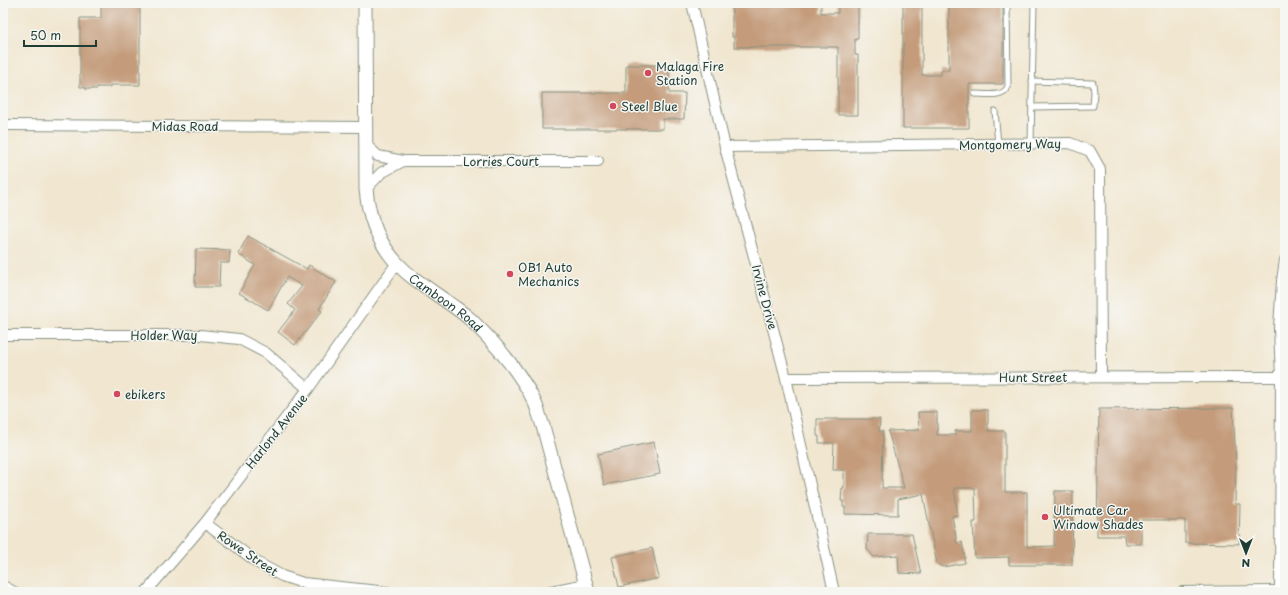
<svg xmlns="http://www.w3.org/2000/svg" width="1288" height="595" viewBox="0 0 1288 595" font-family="'Playpen Sans',sans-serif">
	<rect width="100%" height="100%" fill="#f6f6f2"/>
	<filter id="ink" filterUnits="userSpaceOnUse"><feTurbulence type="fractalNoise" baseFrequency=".025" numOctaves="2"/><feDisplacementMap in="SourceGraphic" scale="8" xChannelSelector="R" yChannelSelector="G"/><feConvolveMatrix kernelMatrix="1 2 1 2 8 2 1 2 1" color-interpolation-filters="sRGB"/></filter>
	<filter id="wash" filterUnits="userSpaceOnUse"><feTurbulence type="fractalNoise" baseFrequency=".012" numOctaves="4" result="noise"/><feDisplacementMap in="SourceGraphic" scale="16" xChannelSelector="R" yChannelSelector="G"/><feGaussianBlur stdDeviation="0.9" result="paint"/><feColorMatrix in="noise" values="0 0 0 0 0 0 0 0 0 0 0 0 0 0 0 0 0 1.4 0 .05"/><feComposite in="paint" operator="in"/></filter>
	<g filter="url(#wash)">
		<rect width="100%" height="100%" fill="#f1e6cf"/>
		<g id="blocks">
			<!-- building -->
			<g fill="#c49c7b">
				<path d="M101,3H140V85H110V87H97V89H85V87H80V18H101Z"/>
				<path d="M732,3H821V13H838V3H858V39H855V55H858V115H838V47H734V37H732Z"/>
				<path d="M903,3H922V75H941V70H949V3H1003V84H969V128H903Z"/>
				<path d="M626,65H669V93H685L684,119H663V129H542V93H626Z"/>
				<path d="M248,236L307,269L309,265L336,282L319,309L322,311L295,345L278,332L295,310L288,304L302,286L287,277L268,310L239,293L255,265L238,254Z"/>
				<path d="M196,249L230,250L229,263H220L219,287H195Z"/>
				<path d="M1233,408L1236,464L1235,504H1240L1239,544L1185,543V520H1141V544H1125L1124,536H1097L1099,409Z"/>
				<path d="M972,410H988V431H1005V492H1027V547L1054,546L1055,491H1073L1072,565H1009V557L975,558L973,522H976L975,488H954L958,515L952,516L957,543L962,542L965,558L964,559L965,563L943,567L937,564L923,494L898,499V515L845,514V507H843V501H841L842,488H844V470H833L834,443H819V436H817V419H880L879,431H883L882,488H904L888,431L919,430L918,412H937V435H955V431H972Z"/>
				<path d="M654,442L660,474L604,485L598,454Z"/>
				<path d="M868,534H912L921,574L899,573L898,555L874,557L867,549Z"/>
				<path d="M652,548L659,578L619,587L612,557Z"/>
			</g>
		</g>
	</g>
	<g filter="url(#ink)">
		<use href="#blocks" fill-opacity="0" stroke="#889282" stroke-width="1"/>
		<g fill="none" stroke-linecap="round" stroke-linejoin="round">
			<defs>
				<g id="service">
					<path d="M975,94C986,94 1004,98 1008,86L1007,3"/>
					<path d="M1032,107L1093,106L1094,93L1093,83L1032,81"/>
					<path d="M995,111L998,144"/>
					<path d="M1031,143L1034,3"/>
				</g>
				<g id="minor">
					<path d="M692,3L725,147L786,378L834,592"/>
					<path d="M3,125L367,127"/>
					<path d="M367,146L378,156L403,161H598"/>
					<path d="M725,147L1070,143L1090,151L1100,169L1101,376"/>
					<path d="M366,189L381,173L403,161"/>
					<path d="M3,335H200L239,339L266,353L308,389"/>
					<path d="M786,378L1281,377"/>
					<path d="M205,523L258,563L282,576L303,583L388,592"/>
					<path d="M3,586L14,592"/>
					<path d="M146,592L205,523L308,389L397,263"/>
					<path d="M546,592L586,584"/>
					<path d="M1182,592L1280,591"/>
					<path d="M1280,592L1281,377L1279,328L1282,281L1285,260"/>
				</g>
				<g id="tertiary">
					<path id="s1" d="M365,3L366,189C369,223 381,250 406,272C426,289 450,302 470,319C495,343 520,371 535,403C538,410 540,418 543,426L588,592"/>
				</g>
			</defs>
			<!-- service casing -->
			<use href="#service" stroke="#889282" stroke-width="7"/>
			<!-- minor casing -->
			<use href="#minor" stroke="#889282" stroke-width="12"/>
			<!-- tertiary casing -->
			<use href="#tertiary" stroke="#889282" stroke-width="15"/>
			<!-- service -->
			<use href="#service" stroke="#fff" stroke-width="5"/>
			<!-- minor -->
			<use href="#minor" stroke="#fff" stroke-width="10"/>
			<!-- tertiary -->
			<use href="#tertiary" stroke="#fff" stroke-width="13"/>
		</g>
	</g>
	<!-- markers -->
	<g fill="#d1495b" stroke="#f6f6f2" stroke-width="1.5">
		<circle cx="648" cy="73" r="4"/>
		<circle cx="613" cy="106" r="4"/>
		<circle cx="510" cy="274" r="4"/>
		<circle cx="117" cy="394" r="4"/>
		<circle cx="1045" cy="517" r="4"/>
	</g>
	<g text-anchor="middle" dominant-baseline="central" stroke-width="3" stroke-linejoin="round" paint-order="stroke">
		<!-- poi labels -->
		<g font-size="12" fill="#1f3d34" stroke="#f6f6f2" text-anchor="start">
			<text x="656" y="66">Malaga Fire<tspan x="656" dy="14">Station</tspan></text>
			<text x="621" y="106">Steel Blue</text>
			<text x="518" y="267">OB1 Auto<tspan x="518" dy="14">Mechanics</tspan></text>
			<text x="125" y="394">ebikers</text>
			<text x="1053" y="510">Ultimate Car<tspan x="1053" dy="14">Window Shades</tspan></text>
		</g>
		<!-- street labels -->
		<g font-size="12" fill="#1f3d34" stroke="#f6f6f2">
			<text x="185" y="126">Midas Road</text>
			<text transform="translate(1010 144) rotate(-1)">Montgomery Way</text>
			<text x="501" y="161">Lorries Court</text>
			<text transform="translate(765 297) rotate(75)">Irvine Drive</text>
			<text stroke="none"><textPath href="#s1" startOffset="331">Camboon Road</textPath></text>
			<text x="164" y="335">Holder Way</text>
			<text x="1033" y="377">Hunt Street</text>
			<text transform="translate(276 431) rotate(-52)">Harlond Avenue</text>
			<text transform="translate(248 553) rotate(34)">Rowe Street</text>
		</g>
	</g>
	<!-- margin -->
	<rect width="1288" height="595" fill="none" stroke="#f6f6f2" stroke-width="16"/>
	<!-- north arrow -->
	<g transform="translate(1246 553) rotate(180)" stroke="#f6f6f2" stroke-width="3" paint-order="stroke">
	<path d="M0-3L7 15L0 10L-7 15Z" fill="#1f3d34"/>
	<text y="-6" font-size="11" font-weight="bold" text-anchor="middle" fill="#1f3d34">N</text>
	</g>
	<!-- scale -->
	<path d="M24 40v6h72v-6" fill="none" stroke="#1f3d34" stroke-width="2"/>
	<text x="30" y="40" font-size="12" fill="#1f3d34" stroke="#f6f6f2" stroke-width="3" paint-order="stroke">50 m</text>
</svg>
